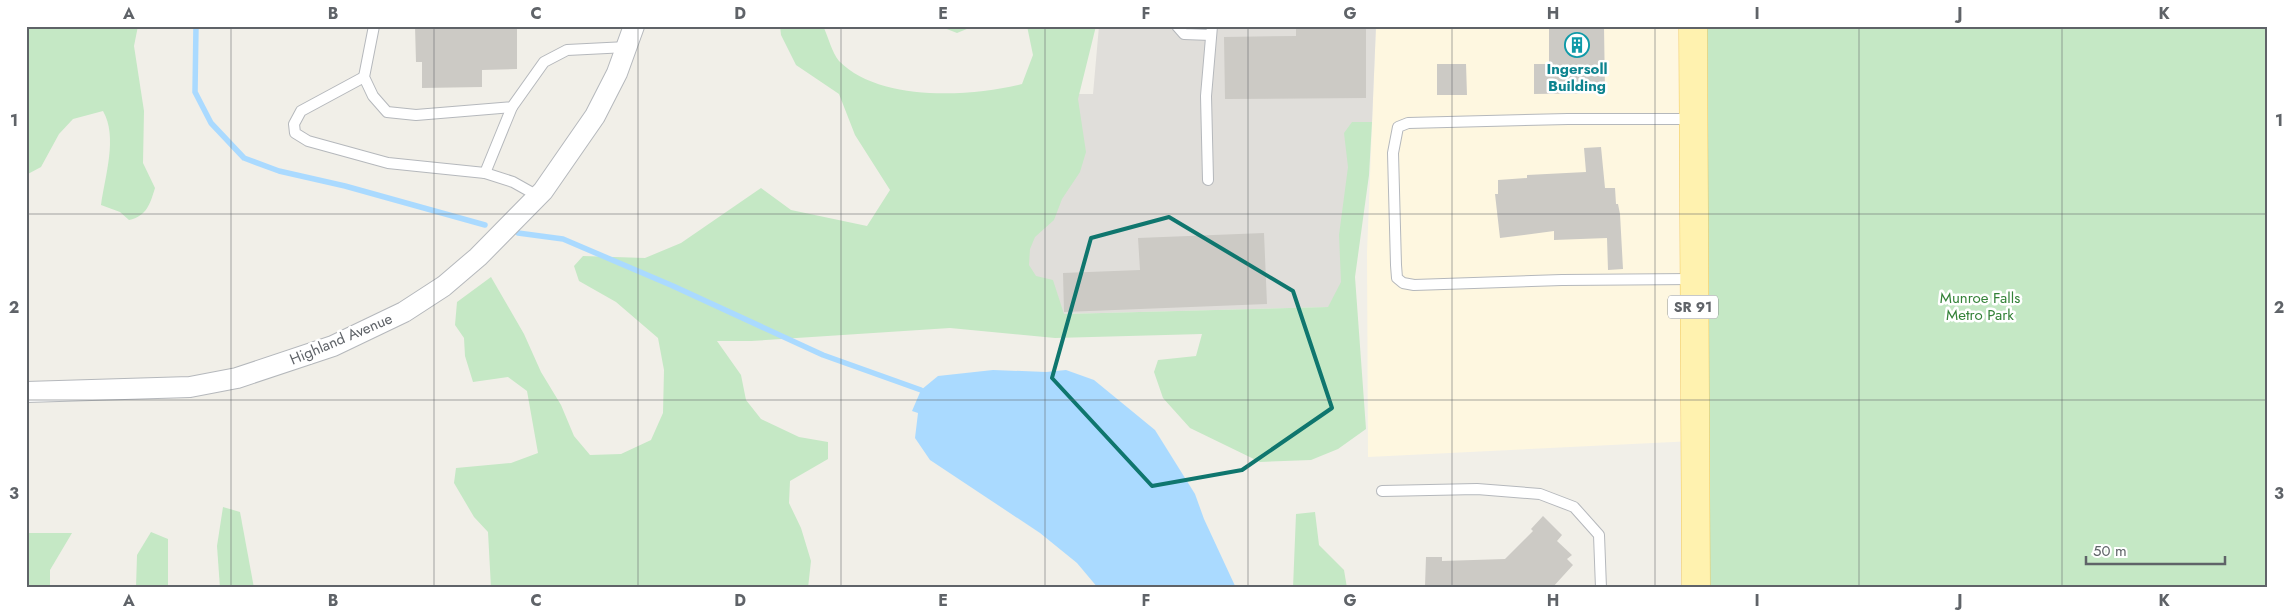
<svg xmlns="http://www.w3.org/2000/svg" width="2293" height="614" viewBox="0 0 2293 614" font-family="Jost,sans-serif">
	<rect width="100%" height="100%" fill="#f1efe8"/>
	<!-- commercial -->
	<path fill="#fef7e0" d="M1376,26H1693L1694,441L1368,457L1367,252Z"/>
	<!-- industrial -->
	<path fill="#e0deda" d="M1099,26H1376L1372,122L1362,123L1351,303L1328,307L1064,314L1023,301L1022,214L1063,94H1093Z"/>
	<!-- green -->
	<g fill="#c5e8c5">
		<path d="M26,26H138L134,46L144,111L143,163L155,188C150,204 147,216 129,220L120,212L101,205C105,176 118,137 103,111L73,119L59,134L41,167L26,175Z"/>
		<path d="M780,26H823C828,36 832,53 839,61C879,102 971,97 1022,84L1033,55L1027,26H1096L1078,99L1086,152L1080,172L1062,199L1054,220L1035,237L1030,249L1029,265L1036,276L1053,280L1064,314L1328,307L1341,282L1339,235L1348,167L1344,133L1352,122H1372L1369,175L1355,277L1366,429L1338,449L1311,460L1260,462L1190,428L1163,398L1154,372L1158,360L1196,356L1202,334L1055,338L950,328L751,341H717L741,375L746,400L761,419L799,437L828,442V459L790,481L789,503L801,528L811,561L808,588H491L488,532L474,517L454,483L456,468L511,463L538,453L527,391L508,377L473,382L465,356L464,338L455,325L457,302L491,277L524,334L541,372L561,405L574,436L590,455L621,454L651,440L663,413L664,370L658,338L616,302L579,281L574,266L583,256L645,258L681,243L761,188L791,210L867,226L890,190L855,135L839,94L796,65L781,35Z"/>
		<path d="M939,26H974L957,33Z"/>
		<path d="M1693,26H2267V588H1696Z"/>
		<path d="M223,507L240,512L254,588H220L217,546Z"/>
		<path d="M1315,512L1319,545L1344,570L1347,588H1293L1296,514Z"/>
		<path d="M151,532L168,539V588H136L137,555Z"/>
		<path d="M26,533H72L50,570V588H26Z"/>
	</g>
	<!-- water -->
	<path fill="#aadaff" d="M993,370L1046,372L1066,370L1094,380L1155,430L1195,494L1204,519L1236,588H1098L1077,563L1040,533L930,460L915,438L918,413L912,411L921,390L938,376Z"/>
	<g fill="none" stroke-linecap="round" stroke-linejoin="round">
		<!-- stream -->
		<g stroke="#aadaff" stroke-width="5.5">
			<path d="M196,26L195,92L211,123L244,158L279,171L345,186L485,225"/>
			<path d="M518,233L563,239L673,286L823,355L921,390"/>
		</g>
	</g>
	<!-- building -->
	<g fill="#cccac5">
		<path d="M415,26L517,27V69L482,70V87L422,88V62H416Z"/>
		<path d="M1296,26H1366V98L1225,99L1224,37L1296,36Z"/>
		<path d="M1549,26H1604L1605,93L1534,94V64H1549Z"/>
		<path d="M1437,64H1466L1467,95H1437Z"/>
		<path d="M1601,147L1605,188H1615L1616,204H1618L1620,214L1623,269L1608,270L1607,238L1554,240V231L1500,238L1495,194H1498V180L1527,178V175L1586,172L1584,148Z"/>
		<path d="M1264,233L1267,304L1064,312L1063,273L1140,270L1138,238Z"/>
		<path d="M1543,516L1562,535L1557,541L1572,555L1567,559L1573,565L1552,588H1431V586H1425L1426,557H1442V561L1505,559L1533,531L1531,529Z"/>
	</g>
	<g fill="none" stroke-linecap="round" stroke-linejoin="round">
		<defs>
			<g id="lane">
				<path d="M374,26L364,77L373,96L387,112L416,115L512,107L544,62L567,50L627,47"/>
				<path d="M1177,26L1184,34L1211,35"/>
				<path d="M364,77L301,111L294,124L295,133L308,141L388,163L485,173L513,182L538,196"/>
				<path d="M1692,119H1568L1408,123L1398,127L1393,153L1396,265L1397,278L1403,283L1414,285L1562,280L1693,279"/>
				<path d="M485,173L512,107"/>
				<path d="M1208,180L1206,96L1212,26"/>
				<path d="M1382,491L1477,489L1540,494L1574,507L1599,535L1601,588"/>
			</g>
			<path id="street" d="M26,392L190,387L237,378L333,346L404,312L444,286L478,257L543,191L595,116L617,73L634,26"/>
			<path id="primary" d="M1693,26L1696,588"/>
		</defs>
		<!-- lane casing -->
		<use href="#lane" stroke="#b5b8bc" stroke-width="12"/>
		<!-- street casing -->
		<use href="#street" stroke="#b5b8bc" stroke-width="22"/>
		<!-- primary casing -->
		<use href="#primary" stroke="#f2c960" stroke-width="29"/>
		<!-- lane -->
		<use href="#lane" stroke="#fff" stroke-width="10"/>
		<!-- street -->
		<use href="#street" stroke="#fff" stroke-width="20"/>
		<!-- primary -->
		<use href="#primary" stroke="#fff2af" stroke-width="28"/>
	</g>
	<!-- marked area -->
	<path fill="none" stroke="#0f766e" stroke-width="4" stroke-linejoin="round" d="M1169,217L1293,291L1332,408L1242,470L1152,486L1052,378L1091,238Z"/>
	<!-- grid -->
	<path fill="none" stroke="#5f6368" stroke-width="1" stroke-opacity="0.55" d="M231,26V588M434,26V588M638,26V588M841,26V588M1045,26V588M1248,26V588M1452,26V588M1655,26V588M1859,26V588M2062,26V588M26,214H2267M26,400H2267"/>
	<!-- icons -->
	<defs>
		<symbol id="building-ring" viewBox="-11 -11 22 22"><circle r="9.5" fill="#fff" stroke="#0f9aa8" stroke-width="1.5"/><path d="M-4-6H4V6H1V3H-1V6H-4ZM-2.5-4.3h1.7v1.8h-1.7ZM.8-4.3h1.7v1.8H.8ZM-2.5-1h1.7V.8h-1.7ZM.8-1h1.7V.8H.8Z" fill="#0f9aa8"/></symbol>
	</defs>
	<g fill-rule="evenodd">
		<use href="#building-ring" x="1563" y="31" width="28" height="28"/>
	</g>
	<g text-anchor="middle" dominant-baseline="central" stroke-width="5" stroke-linejoin="round" paint-order="stroke">
		<!-- shield labels -->
		<rect fill="#fff" stroke="#8f9295" stroke-width="1" x="1668" y="295.5" width="50" height="23" rx="4"/>
		<g font-size="14" font-weight="bold" fill="#5f6368">
			<text x="1693" y="307">SR 91</text>
		</g>
		<!-- culture labels -->
		<g font-size="15" font-weight="bold" fill="#0d838f" stroke="#fff">
			<text x="1577" y="69">Ingersoll<tspan x="1577" dy="17">Building</tspan></text>
		</g>
		<!-- park labels -->
		<g font-size="15" fill="#348238" stroke="#fff">
			<text x="1980" y="298">Munroe Falls<tspan x="1980" dy="17">Metro Park</tspan></text>
		</g>
		<!-- street labels -->
		<g font-size="15" fill="#5f6368" stroke="#fff">
			<text transform="translate(341 339) rotate(-23)">Highland Avenue</text>
		</g>
	</g>
	<!-- border -->
	<rect width="2293" height="614" fill="none" stroke="#ffffff" stroke-width="55"/>
	<!-- scale -->
	<path d="M2086 556v8h139v-8" fill="none" stroke="#5f6368" stroke-width="2.5"/>
	<text x="2093" y="556" font-size="15" fill="#5f6368" stroke="#ffffff" stroke-width="4" paint-order="stroke">50 m</text>
	<rect x="28" y="28" width="2238" height="558" fill="none" stroke="#5f6368" stroke-width="2"/>
	<g font-size="16" text-anchor="middle" font-weight="bold" fill="#5f6368">
		<text x="129" y="19">A</text>
		<text x="333" y="19">B</text>
		<text x="536" y="19">C</text>
		<text x="740" y="19">D</text>
		<text x="943" y="19">E</text>
		<text x="1146" y="19">F</text>
		<text x="1350" y="19">G</text>
		<text x="1553" y="19">H</text>
		<text x="1757" y="19">I</text>
		<text x="1960" y="19">J</text>
		<text x="2164" y="19">K</text>
		<text x="14" y="126">1</text>
		<text x="2279" y="126">1</text>
		<text x="14" y="313">2</text>
		<text x="2279" y="313">2</text>
		<text x="14" y="499">3</text>
		<text x="2279" y="499">3</text>
		<text x="129" y="606">A</text>
		<text x="333" y="606">B</text>
		<text x="536" y="606">C</text>
		<text x="740" y="606">D</text>
		<text x="943" y="606">E</text>
		<text x="1146" y="606">F</text>
		<text x="1350" y="606">G</text>
		<text x="1553" y="606">H</text>
		<text x="1757" y="606">I</text>
		<text x="1960" y="606">J</text>
		<text x="2164" y="606">K</text>
	</g>
</svg>
